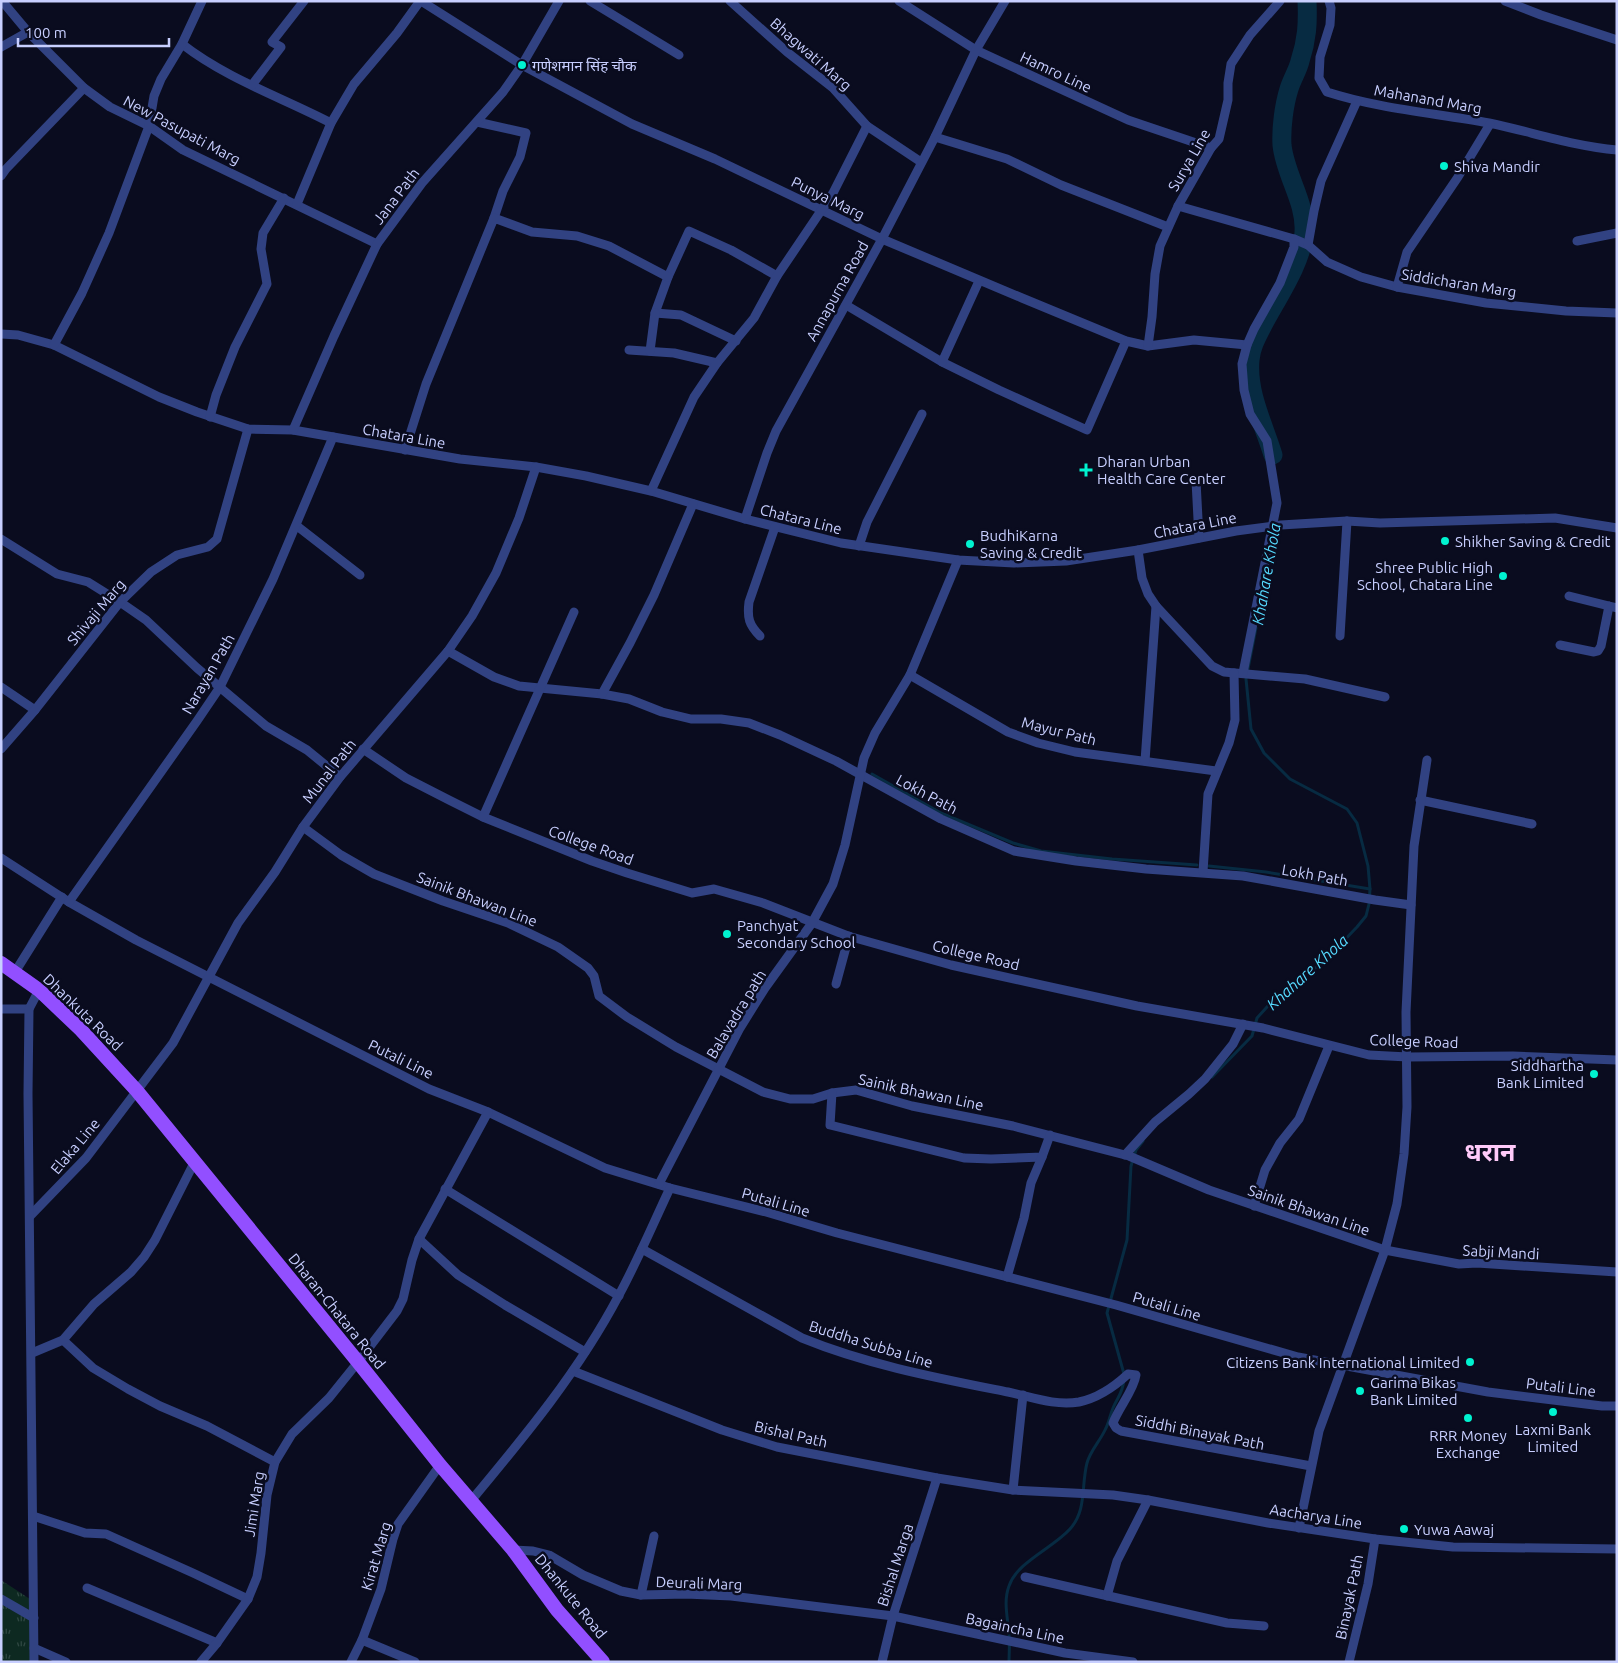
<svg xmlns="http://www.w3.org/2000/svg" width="1618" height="1663" viewBox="0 0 1618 1663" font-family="Ubuntu,'Noto Sans Devanagari',sans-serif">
	<defs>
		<pattern id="grass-tufts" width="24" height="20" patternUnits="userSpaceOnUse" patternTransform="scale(1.25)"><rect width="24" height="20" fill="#0d2921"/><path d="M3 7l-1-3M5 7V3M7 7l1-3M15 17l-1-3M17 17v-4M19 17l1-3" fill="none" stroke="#2f4742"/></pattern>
	</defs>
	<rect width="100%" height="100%" fill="#0a0c1f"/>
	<!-- grass -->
	<path fill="url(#grass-tufts)" d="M1,1580L33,1601L34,1662H1Z"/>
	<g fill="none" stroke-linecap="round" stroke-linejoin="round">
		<!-- stream -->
		<g stroke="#072b42" stroke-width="3">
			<path d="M872,774L941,813L1013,843L1041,851L1112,859L1197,865"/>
			<path d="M1209,866L1266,872L1370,889"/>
			<path d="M1212,1077L1252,1036L1257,1018L1276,997L1302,980L1334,951L1357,927L1366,916L1369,904L1370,889L1368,866L1357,823L1347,809L1290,779L1264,753L1251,729L1246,679L1256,628"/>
			<path d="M1124,1374L1107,1313L1127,1240L1131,1166L1136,1150L1143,1141"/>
			<path d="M1009,1662C1009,1653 1010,1644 1009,1635C1008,1618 1003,1602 1009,1586C1017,1562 1053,1548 1070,1529C1087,1510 1081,1486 1087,1463C1090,1451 1100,1441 1105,1430C1109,1423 1110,1415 1113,1408C1118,1396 1122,1395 1124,1380"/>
		</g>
		<!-- river -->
		<path stroke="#072b42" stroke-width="19" d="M1273,455C1264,425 1247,393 1250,360C1251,347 1257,337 1263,325C1276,300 1303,261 1304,232C1306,202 1285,175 1282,145C1281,128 1284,105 1289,89C1292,79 1298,70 1300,61C1307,40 1308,23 1307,1"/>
		<!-- minor -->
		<g stroke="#314282" stroke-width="9">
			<path d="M2,1L28,32L84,88L110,107L149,126L183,150L377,244"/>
			<path d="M421,1L522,65L632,124L715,159L882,239L1022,298L1126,341L1148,346L1194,340L1247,345"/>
			<path d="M590,1L679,55"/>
			<path d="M730,1L787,52L833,88L867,126L921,162"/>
			<path d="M899,1L976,50L1128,120L1211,148"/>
			<path d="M1329,1L1331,8L1330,25L1320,57L1319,78L1327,92C1380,109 1435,113 1489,123C1532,132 1573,146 1617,150"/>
			<path d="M1505,1L1541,15L1617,40"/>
			<path d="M182,44C227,79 281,97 331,123"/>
			<path d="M1,47L28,32"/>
			<path d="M252,85L281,47L272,42L304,1"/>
			<path d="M477,122L526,133L520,157L503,191L494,218"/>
			<path d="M935,137L1007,159L1061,185L1168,227"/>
			<path d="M1,176L6,169L84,88"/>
			<path d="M297,204L331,123L354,84L397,33L420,1"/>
			<path d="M1178,206L1294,239L1308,245L1327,262L1361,277L1397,287L1486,303L1566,311L1617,313"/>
			<path d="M1577,241L1617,233"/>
			<path d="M1308,245L1314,211L1321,181L1357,101"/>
			<path d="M1397,287L1407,252L1458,177L1490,124"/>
			<path d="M846,305L942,362L999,390L1087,430L1126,341"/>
			<path d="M1,334L18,335L54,345L159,397L197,412L248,429L293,430L460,459L536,467L586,476L651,491L745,519L841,543L958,560L1014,563L1066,561L1138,550L1236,531L1281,525L1347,521L1380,523L1555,518L1617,528"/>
			<path d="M736,341L681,315L655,313L668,277L689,231L731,250L777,276"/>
			<path d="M54,345L82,293L109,233L149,126L154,96L161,79L182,44L202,1"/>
			<path d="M1148,346L1152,317L1155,274L1160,246L1178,206L1211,148L1219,139L1228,100V83L1231,64L1250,35L1280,1"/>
			<path d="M629,350L674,353L717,363"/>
			<path d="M650,351L655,313"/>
			<path d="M942,362L979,281"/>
			<path d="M210,417L216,395L235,347L267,284L261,249L263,233L284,198"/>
			<path d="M293,430L334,336L377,244L422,183L503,92L522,65L559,1"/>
			<path d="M405,450L426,384L494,218L532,232L577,236L609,246L668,277"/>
			<path d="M1196,481L1199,538"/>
			<path d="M651,491L694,397L717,363L754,318L777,276L833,193L867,126"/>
			<path d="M745,519L767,453L776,431L882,239L935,137L976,50L1005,1"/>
			<path d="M297,526L360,575"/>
			<path d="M1,539L57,574L88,582L120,602L146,620L197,668L266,726L307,750L340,777"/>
			<path d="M859,546L867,522L922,414"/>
			<path d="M1138,550L1142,578L1148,594L1156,606L1212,666L1224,672L1305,679L1385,697"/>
			<path d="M1569,596L1609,606"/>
			<path d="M760,636C749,625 747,618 749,602L775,527"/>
			<path d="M1340,636L1347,521"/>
			<path d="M1560,645L1594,652L1598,651L1601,646L1609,606L1617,608"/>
			<path d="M448,651L494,677L519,686L602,694L629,699L662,712L691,719H721L749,723L780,735L836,761L941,819L1014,851L1076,861L1146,869L1243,876L1375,900L1411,905"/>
			<path d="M1243,673L1277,503L1267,441L1250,414L1244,390L1242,364L1247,345L1254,329L1280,283L1294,247V239"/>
			<path d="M910,675L1008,732L1038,743L1075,752L1216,771"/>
			<path d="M1,687L35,710"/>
			<path d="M602,694L630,643L654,595L693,504"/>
			<path d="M1,749L35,710L120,602L151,572L177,555L208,547L217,539L248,429"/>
			<path d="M363,749L406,778L449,800L483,817L592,861L627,873L692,893L714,889L763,903L848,936L951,965L1137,1006L1263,1028L1369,1055L1408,1057L1513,1056L1617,1060"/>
			<path d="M1145,761L1156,606"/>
			<path d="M1420,800L1532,824"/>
			<path d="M483,817L574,612"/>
			<path d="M303,827L341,855L374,874L443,901L508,923L558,947L588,968L594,976L599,996L627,1017L676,1047L763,1092L790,1099H813L832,1093L856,1090L912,1106L1013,1126L1129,1156L1209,1190L1385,1250L1459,1264L1477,1263L1617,1272"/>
			<path d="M1,858L69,902L136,940L429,1089L488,1112L605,1168L670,1188L766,1212L837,1233L1116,1305L1298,1357L1488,1392L1602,1406H1617"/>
			<path d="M1203,872L1208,794L1229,743L1235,720L1234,673"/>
			<path d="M69,902L197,721L220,687L273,579L333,437"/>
			<path d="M15,972L62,897"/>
			<path d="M836,984L849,936"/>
			<path d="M1,1009H29"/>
			<path d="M832,1093L830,1125L964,1158L991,1159L1042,1157L1050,1135"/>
			<path d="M1125,1155L1155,1122L1189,1094L1205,1079L1233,1044L1243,1024"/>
			<path d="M659,1184L740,1028L765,988L812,923L833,884L845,845L864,758L875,733L910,675L958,560"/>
			<path d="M445,1189L619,1296"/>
			<path d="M1254,1206L1265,1170L1280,1143L1299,1119L1329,1046"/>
			<path d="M30,1216L86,1158L173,1043L238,923L275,872L303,827L340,777L448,651L472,616L496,573L519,518L536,467"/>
			<path d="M419,1239L458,1275L505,1305L585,1352"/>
			<path d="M642,1249L802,1338C868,1365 938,1378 1008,1392C1032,1397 1054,1406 1079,1402C1098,1398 1114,1387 1128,1374L1136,1375C1134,1390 1119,1407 1113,1423L1116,1428L1121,1431L1311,1466"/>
			<path d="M1007,1277L1024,1218L1031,1183L1042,1157"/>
			<path d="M63,1340L93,1368L128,1389L160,1406L207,1426L275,1462"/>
			<path d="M32,1353L63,1340L94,1304L131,1272L144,1257L155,1240L195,1161"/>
			<path d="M573,1371L722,1430L777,1447L937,1478L1013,1490L1113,1495L1148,1500L1268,1523L1375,1539L1453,1547L1617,1549"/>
			<path d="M1013,1490L1023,1395"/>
			<path d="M470,1502C525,1436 579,1371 619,1295C638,1260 653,1224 670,1188"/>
			<path d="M33,1516L85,1533L106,1534L193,1573L248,1599"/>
			<path d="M1299,1528L1319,1431L1385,1250L1397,1204L1404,1154L1407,1107L1406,1012L1414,846L1427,760"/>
			<path d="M513,1550L533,1551L549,1555L583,1575L621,1591L641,1595L686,1594L731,1596L893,1616L1065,1653L1133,1662"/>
			<path d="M1025,1577L1227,1623L1264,1626"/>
			<path d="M87,1588L217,1643"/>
			<path d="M641,1595L654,1536"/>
			<path d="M1107,1596L1117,1561L1148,1500"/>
			<path d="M1,1599L34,1618"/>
			<path d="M362,1640L415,1662"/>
			<path d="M34,1648L66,1662"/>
			<path d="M34,1662L28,1094L29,1009L39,990"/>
			<path d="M201,1662L217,1643L248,1599L257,1577L261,1553L267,1495L275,1462L292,1434L329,1398L358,1362L397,1311L403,1299L412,1260L419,1239L488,1112"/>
			<path d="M351,1662L362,1640L381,1589L393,1539L398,1524L440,1465"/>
			<path d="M882,1662L893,1616L937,1478"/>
			<path d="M1349,1662L1368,1584L1375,1539"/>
		</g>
		<!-- primary -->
		<path stroke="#924fff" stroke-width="14" d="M1,963L39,990L81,1030L137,1091L358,1362L440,1465L513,1550L557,1610L603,1662"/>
	</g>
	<!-- markers -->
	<g fill="#00f3d0" stroke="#0a0c1f" stroke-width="2">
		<circle cx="522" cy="65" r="5"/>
		<circle cx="1444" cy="166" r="5"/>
		<path d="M1083.5 462.5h5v5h5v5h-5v5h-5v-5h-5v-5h5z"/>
		<circle cx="1445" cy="541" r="5"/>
		<circle cx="970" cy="544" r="5"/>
		<circle cx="1503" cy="576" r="5"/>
		<circle cx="727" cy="934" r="5"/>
		<circle cx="1594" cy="1074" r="5"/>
		<circle cx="1470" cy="1362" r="5"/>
		<circle cx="1360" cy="1391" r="5"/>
		<circle cx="1553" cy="1412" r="5"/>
		<circle cx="1468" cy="1418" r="5"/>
		<circle cx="1404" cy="1529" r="5"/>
	</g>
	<g text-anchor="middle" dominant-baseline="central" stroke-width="5" stroke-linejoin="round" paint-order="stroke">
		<!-- street labels -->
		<g font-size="15" fill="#c8cfff" stroke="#0a0c1f">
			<text transform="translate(811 54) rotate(41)">Bhagwati Marg</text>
			<text transform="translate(1056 72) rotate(25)">Hamro Line</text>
			<text transform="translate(1428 99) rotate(10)">Mahanand Marg</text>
			<text transform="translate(182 130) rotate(28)">New Pasupati Marg</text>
			<text transform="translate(1189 160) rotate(-60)">Surya Line</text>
			<text transform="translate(396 196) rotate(-53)">Jana Path</text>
			<text transform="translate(828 198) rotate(26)">Punya Marg</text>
			<text transform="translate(1459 283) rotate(9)">Siddicharan Marg</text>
			<text transform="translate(837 291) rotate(-61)">Annapurna Road</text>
			<text transform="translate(404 436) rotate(10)">Chatara Line</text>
			<text transform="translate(801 519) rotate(14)">Chatara Line</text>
			<text transform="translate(1195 525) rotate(-11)">Chatara Line</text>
			<text transform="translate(96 612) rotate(-50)">Shivaji Marg</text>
			<text transform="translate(208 674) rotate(-60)">Narayan Path</text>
			<text transform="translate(1059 731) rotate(14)">Mayur Path</text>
			<text transform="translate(329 771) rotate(-52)">Munal Path</text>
			<text transform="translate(927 794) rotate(28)">Lokh Path</text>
			<text transform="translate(591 845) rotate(20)">College Road</text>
			<text transform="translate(1315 875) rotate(10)">Lokh Path</text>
			<text transform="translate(477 899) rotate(21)">Sainik Bhawan Line</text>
			<text transform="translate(976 955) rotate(13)">College Road</text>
			<text transform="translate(83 1012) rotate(44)">Dhankuta Road</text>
			<text transform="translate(736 1014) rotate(-59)">Balavadra path</text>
			<text transform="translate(1414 1041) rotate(2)">College Road</text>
			<text transform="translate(401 1059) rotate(26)">Putali Line</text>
			<text transform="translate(921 1092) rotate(12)">Sainik Bhawan Line</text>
			<text transform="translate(75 1146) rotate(-50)">Elaka Line</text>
			<text transform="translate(776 1202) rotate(16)">Putali Line</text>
			<text transform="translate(1309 1210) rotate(19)">Sainik Bhawan Line</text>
			<text transform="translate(1501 1252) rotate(3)">Sabji Mandi</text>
			<text transform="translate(1167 1306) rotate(16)">Putali Line</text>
			<text transform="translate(337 1311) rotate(51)">Dharan-Chatara Road</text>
			<text transform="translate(871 1344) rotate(17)">Buddha Subba Line</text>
			<text transform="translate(1561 1387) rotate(7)">Putali Line</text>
			<text transform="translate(1200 1432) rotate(11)">Siddhi Binayak Path</text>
			<text transform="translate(791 1434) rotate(13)">Bishal Path</text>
			<text transform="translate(254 1504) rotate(-81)">Jimi Marg</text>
			<text transform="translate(1316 1516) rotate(9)">Aacharya Line</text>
			<text transform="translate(376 1556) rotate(-73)">Kirat Marg</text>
			<text transform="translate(895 1565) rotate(-72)">Bishal Marga</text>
			<text transform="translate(699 1583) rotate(2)">Deurali Marg</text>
			<text transform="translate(571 1596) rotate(51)">Dhankute Road</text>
			<text transform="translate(1349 1597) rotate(-78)">Binayak Path</text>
			<text transform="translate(1015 1628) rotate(12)">Bagaincha Line</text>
		</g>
		<!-- poi labels -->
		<g font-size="15" fill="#c8cfff" stroke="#0a0c1f" text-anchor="start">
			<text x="532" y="65">गणेशमान सिंह चौक</text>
			<text x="1454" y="166">Shiva Mandir</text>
			<text x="1097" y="461">Dharan Urban<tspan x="1097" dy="17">Health Care Center</tspan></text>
			<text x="980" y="535">BudhiKarna<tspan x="980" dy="17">Saving &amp; Credit</tspan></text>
			<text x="1455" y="541">Shikher Saving &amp; Credit</text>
			<text x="1493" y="567" text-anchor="end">Shree Public High<tspan x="1493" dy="17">School, Chatara Line</tspan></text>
			<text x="737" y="925">Panchyat<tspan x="737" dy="17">Secondary School</tspan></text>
			<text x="1584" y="1065" text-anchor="end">Siddhartha<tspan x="1584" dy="17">Bank Limited</tspan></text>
			<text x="1460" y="1362" text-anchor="end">Citizens Bank International Limited</text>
			<text x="1370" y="1382">Garima Bikas<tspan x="1370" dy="17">Bank Limited</tspan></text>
			<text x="1553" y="1429" text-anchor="middle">Laxmi Bank<tspan x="1553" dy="17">Limited</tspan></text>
			<text x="1468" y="1435" text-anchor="middle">RRR Money<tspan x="1468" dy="17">Exchange</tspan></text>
			<text x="1414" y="1529">Yuwa Aawaj</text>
		</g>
		<!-- water labels -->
		<g font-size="16" font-style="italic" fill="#56daff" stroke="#0a0c1f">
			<text transform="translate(1266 574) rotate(-80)">Khahare Khola</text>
			<text transform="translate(1307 972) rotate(-42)">Khahare Khola</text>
		</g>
		<!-- town labels -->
		<g font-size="25" font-weight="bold" fill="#ffcaf9" stroke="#0a0c1f">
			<text x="1490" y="1152">धरान</text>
		</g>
	</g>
	<!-- border -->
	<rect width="1618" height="1663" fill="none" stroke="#c8cfff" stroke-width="5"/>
	<!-- scale -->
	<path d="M18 38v8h151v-8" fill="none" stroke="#c8cfff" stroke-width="2.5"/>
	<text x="25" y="38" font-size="15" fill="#c8cfff" stroke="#0a0c1f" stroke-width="4" paint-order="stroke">100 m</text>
</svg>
